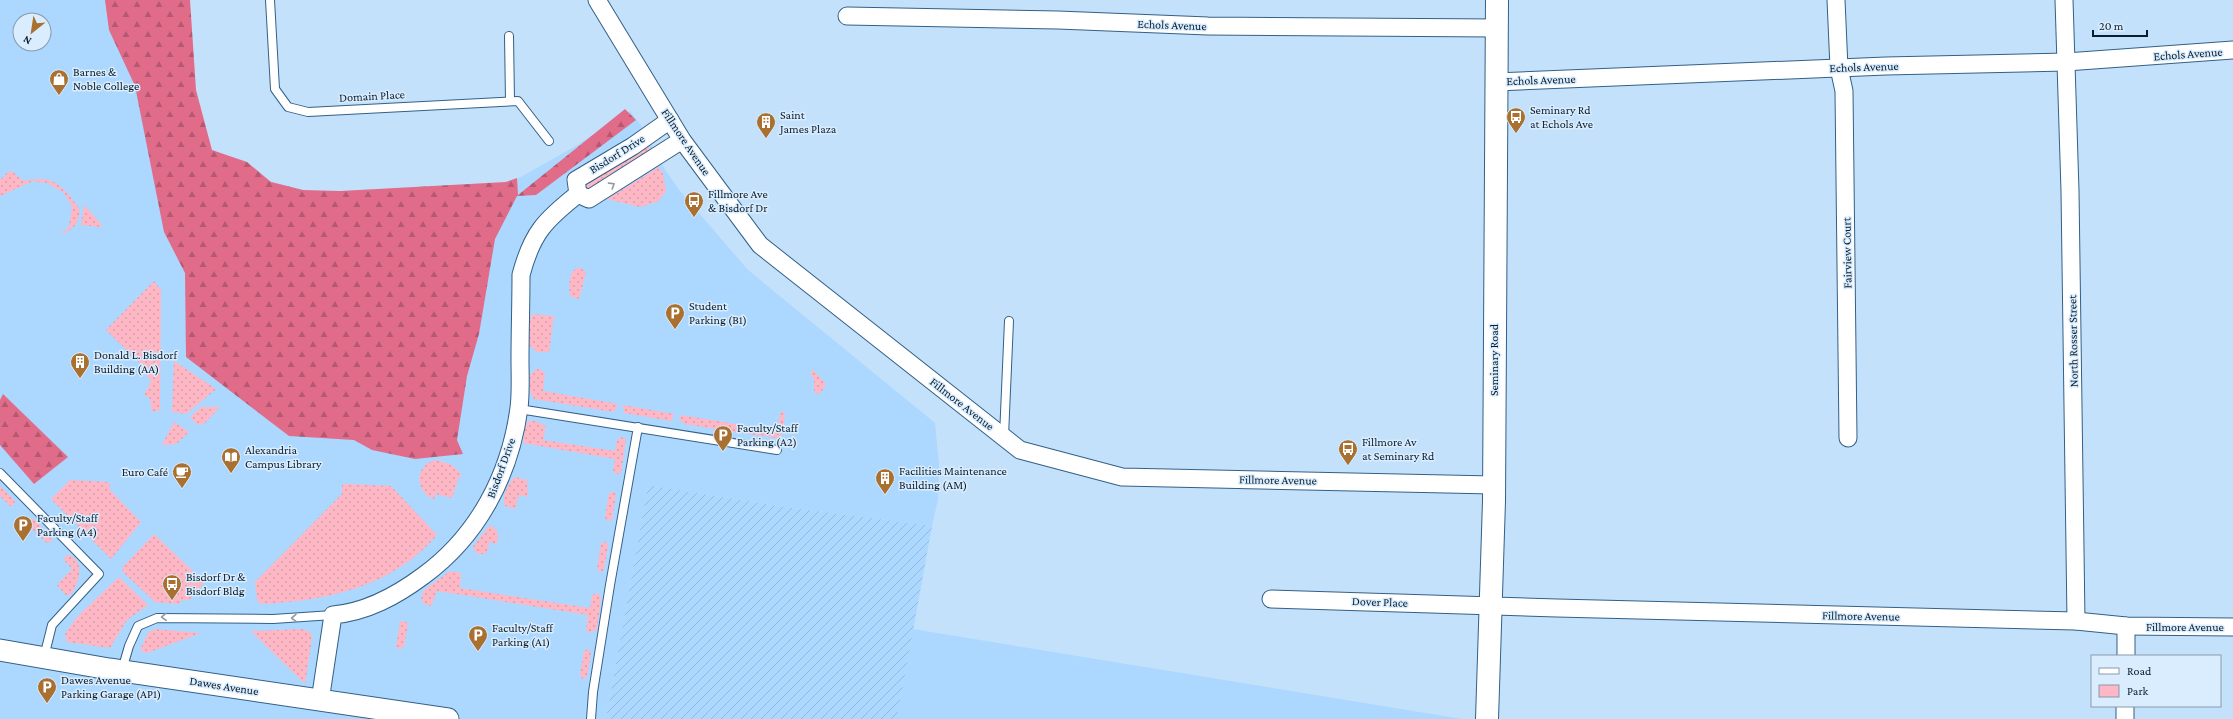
<svg xmlns="http://www.w3.org/2000/svg" width="2233" height="719" viewBox="0 0 2233 719" font-family="'Crimson Pro',serif">
	<defs>
		<pattern id="industrial-furrows" width="10" height="10" patternUnits="userSpaceOnUse"><rect width="10" height="10" fill="#acd7fe"/><path d="M-1 1l2-2M0 10L10 0M9 11l2-2" fill="none" stroke="#93b8da"/></pattern>
		<pattern id="green-dots" width="8" height="8" patternUnits="userSpaceOnUse"><rect width="8" height="8" fill="#fdb7c5"/><path d="M2 2h.1M6 6h.1" fill="none" stroke="#d89da9" stroke-width="1.8" stroke-linecap="round"/></pattern>
		<pattern id="forest-firs" width="22" height="20" patternUnits="userSpaceOnUse"><rect width="22" height="20" fill="#e16c8a"/><path d="M5 1l3.5 6h-7zM16 11l3.5 6h-7z" fill="#b55871"/></pattern>
	</defs>
	<rect width="100%" height="100%" fill="#c4e1fc"/>
	<!-- built -->
	<g fill="#acd7fe" fill-rule="evenodd">
		<path d="M0,0H131L216,167L303,190L399,200L459,193L517,179L574,147L630,111L642,127L664,168L680,191L748,270L935,423L939,465L938,499L932,526L778,506L648,485L606,719H0ZM20,20H44V44H20Z"/>
		<path d="M913,629L1462,719H897Z"/>
	</g>
	<!-- industrial -->
	<path fill="url(#industrial-furrows)" d="M648,485L778,506L932,526L897,719H606Z"/>
	<!-- green -->
	<g fill="url(#green-dots)">
		<path d="M648,146L652,151L590,189L586,188L588,182Z"/>
		<path d="M659,167L663,174L666,190L659,201L640,207L607,199Z"/>
		<path d="M12,171L23,181C53,174 62,185 79,208C81,222 73,230 60,235L69,227L72,206L63,192L47,183L33,181L0,196V180L8,172Z"/>
		<path d="M84,205L102,225L101,227L81,225Z"/>
		<path d="M579,267L586,272L580,296L578,299L570,296C569,286 568,271 579,267Z"/>
		<path d="M154,281L161,290L160,410L152,412L150,398L144,395L151,382L145,372L147,370L106,330Z"/>
		<path d="M532,314L554,316L549,352H537L529,345V325Z"/>
		<path d="M174,361L216,389L186,414L172,412Z"/>
		<path d="M536,369L542,370L545,375L543,391L618,404L614,412L534,399L530,391V375Z"/>
		<path d="M812,369L826,384L820,394L814,392V377H811Z"/>
		<path d="M623,405L674,414L671,421L624,413Z"/>
		<path d="M201,407H220L205,423L198,425L190,417Z"/>
		<path d="M781,410L785,415L782,435L776,438L684,424L679,418L681,415L777,431Z"/>
		<path d="M533,420L546,426L543,440L615,451L617,440L621,437L626,439L621,473L615,474L613,470L615,459L523,443L526,423Z"/>
		<path d="M174,422L189,432L176,444L162,445Z"/>
		<path d="M436,460L452,465L462,475L459,477L452,498L435,494L434,497L435,500C415,492 413,466 436,460Z"/>
		<path d="M514,477L527,480L528,497L519,495L515,509L505,506C501,496 508,485 514,477Z"/>
		<path d="M70,480L109,482L110,490L141,522L111,559L51,499Z"/>
		<path d="M346,484L391,486L437,535C392,587 327,601 260,604L257,599L255,582L342,494V485Z"/>
		<path d="M0,486L15,501L13,506H10L0,496Z"/>
		<path d="M614,492L616,494L612,520L608,521L605,518L609,493Z"/>
		<path d="M30,519H34L52,538V541L47,543L28,525Z"/>
		<path d="M493,526L498,533L497,544L489,542L488,550L485,554H477L473,547L488,527Z"/>
		<path d="M154,534L200,578H210C201,584 197,593 189,600H182L179,604L155,602L123,572L122,568Z"/>
		<path d="M605,541L608,545L604,570L600,572L597,569L601,544Z"/>
		<path d="M66,555C86,556 80,585 70,595H66L57,585L72,569L64,560Z"/>
		<path d="M450,571L461,573L460,588L590,608L592,595L598,593L601,598L597,629L590,633L586,630L588,615L437,591L431,606L424,604L421,599L424,590Z"/>
		<path d="M119,577L148,605L127,620L110,648L67,642L65,634L77,617Z"/>
		<path d="M403,621L408,623L404,647L399,649L396,647L400,622Z"/>
		<path d="M155,629L201,633L147,653L140,650L148,633Z"/>
		<path d="M302,629L310,632L312,637L305,684L251,631Z"/>
		<path d="M588,649L591,652L587,677L583,679L580,676L584,651Z"/>
	</g>
	<!-- forest -->
	<g fill="url(#forest-firs)">
		<path d="M105,0H190L196,90L212,150L247,162L271,182L303,190L340,191L506,182L517,178L518,195L625,109L636,120L536,195L517,196L495,239L479,334L467,376L457,440L463,454L415,459L372,450L354,440L289,436L186,357L185,273L164,232L135,86L109,30Z"/>
		<path d="M3,394L68,457L34,484L0,445V400Z"/>
	</g>
	<g fill="none" stroke-linecap="round" stroke-linejoin="round">
		<defs>
			<g id="service">
				<path d="M270,0L275,89L288,107L308,112L518,101L549,141"/>
				<path d="M509,36L510,101"/>
				<path d="M519,409L777,450"/>
				<path d="M1004,436L1009,321"/>
				<path d="M0,473L99,574L52,625L44,657"/>
				<path d="M122,670L129,646L138,626L157,618L273,619L333,615"/>
				<path d="M591,719L593,692L610,585L638,427"/>
			</g>
			<g id="minor">
				<path d="M597,0L682,140L760,245L1020,450L1122,477L1493,485"/>
				<path d="M1836,0L1839,68L1844,91L1848,438"/>
				<path d="M2064,0L2070,191L2076,621"/>
				<path d="M847,16L1058,20L1208,26L1496,28"/>
				<path d="M1496,82L1886,66L2066,62L2233,50"/>
				<path d="M578,194L576,180L633,146L670,120"/>
				<path d="M578,194L589,199L682,140"/>
				<path d="M1271,599L1557,608L2076,621L2126,626L2233,627"/>
				<path d="M2126,656V626"/>
				<path d="M320,701L333,615C367,612 396,596 423,576C478,536 510,475 519,408C521,392 520,375 520,360C520,331 521,303 521,275C532,233 545,220 578,194"/>
				<path d="M2125,719V706"/>
			</g>
			<path id="tertiary" d="M0,650L109,669L448,719"/>
			<path id="secondary" d="M1487,719L1494,501L1497,0"/>
		</defs>
		<!-- service casing -->
		<use href="#service" stroke="#336086" stroke-width="10"/>
		<!-- minor casing -->
		<use href="#minor" stroke="#336086" stroke-width="19"/>
		<!-- tertiary casing -->
		<use href="#tertiary" stroke="#336086" stroke-width="23"/>
		<!-- secondary casing -->
		<use href="#secondary" stroke="#336086" stroke-width="24"/>
		<!-- service -->
		<use href="#service" stroke="#fff" stroke-width="8"/>
		<!-- minor -->
		<use href="#minor" stroke="#fff" stroke-width="17"/>
		<!-- tertiary -->
		<use href="#tertiary" stroke="#fff" stroke-width="21"/>
		<!-- secondary -->
		<use href="#secondary" stroke="#fff" stroke-width="22"/>
	</g>
	<!-- one-way arrows -->
	<defs><path id="oneway-chevron" d="M-2-3.5L2.5 0L-2 3.5" fill="none" stroke-width="1.6" stroke-linecap="round" stroke-linejoin="round"/></defs>
	<g stroke="#9199a0">
		<use href="#oneway-chevron" transform="translate(612 185) rotate(-32)"/>
		<use href="#oneway-chevron" transform="translate(164 617) rotate(177)"/>
		<use href="#oneway-chevron" transform="translate(294 618) rotate(179)"/>
	</g>
	<!-- icons -->
	<defs>
		<symbol id="shop-pin" viewBox="-11 -11 22 30"><path d="M0 17L-7.5 6A9.5 9.5 0 1 1 7.5 6Z" fill="#a9702f" stroke="#daedff"/><path d="M-5-2.5h2.3a2.7 3.5 0 0 1 5.4 0H5L5.5 6h-11ZM-1.5-2.5h3a1.5 2.3 0 0 0-3 0Z" fill="#fff"/></symbol>
		<symbol id="bus-pin" viewBox="-11 -11 22 30"><path d="M0 17L-7.5 6A9.5 9.5 0 1 1 7.5 6Z" fill="#a9702f" stroke="#daedff"/><path d="M-5-6H5V4H4V6H2V4H-2V6H-4V4H-5ZM-3.5-4V0h7V-4ZM-3.5 1.2v1.5H-2V1.2ZM2 1.2v1.5H3.5V1.2Z" fill="#fff"/></symbol>
		<symbol id="building-pin" viewBox="-11 -11 22 30"><path d="M0 17L-7.5 6A9.5 9.5 0 1 1 7.5 6Z" fill="#a9702f" stroke="#daedff"/><path d="M-4-6H4V6H1V3H-1V6H-4ZM-2.5-4.3h1.7v1.8h-1.7ZM.8-4.3h1.7v1.8H.8ZM-2.5-1h1.7V.8h-1.7ZM.8-1h1.7V.8H.8Z" fill="#fff"/></symbol>
		<symbol id="parking-pin" viewBox="-11 -11 22 30"><path d="M0 17L-7.5 6A9.5 9.5 0 1 1 7.5 6Z" fill="#a9702f" stroke="#daedff"/><path d="M-3.5-5.5H1a3.5 3.5 0 0 1 0 7H-1V5.5H-3.5ZM-1-3.4V-.6H.8a1.4 1.4 0 0 0 0-2.8Z" fill="#fff"/></symbol>
		<symbol id="library-pin" viewBox="-11 -11 22 30"><path d="M0 17L-7.5 6A9.5 9.5 0 1 1 7.5 6Z" fill="#a9702f" stroke="#daedff"/><path d="M-6-4Q-3-5.5-.7-3.5V5Q-3 3-6 4ZM6-4Q3-5.5 .7-3.5V5Q3 3 6 4Z" fill="#fff"/></symbol>
		<symbol id="cafe-pin" viewBox="-11 -11 22 30"><path d="M0 17L-7.5 6A9.5 9.5 0 1 1 7.5 6Z" fill="#a9702f" stroke="#daedff"/><path d="M-5.5-4.5H6V0H3Q3 3.5 0 3.5H-2.5Q-5.5 3.5-5.5 0ZM3-3.2v2h1.7v-2ZM-6 4.5H4V6H-6Z" fill="#fff"/></symbol>
	</defs>
	<g fill-rule="evenodd">
		<use href="#shop-pin" x="48" y="68" width="22" height="30"/>
		<use href="#bus-pin" x="1505" y="106" width="22" height="30"/>
		<use href="#building-pin" x="755" y="111" width="22" height="30"/>
		<use href="#bus-pin" x="683" y="190" width="22" height="30"/>
		<use href="#parking-pin" x="664" y="302" width="22" height="30"/>
		<use href="#building-pin" x="69" y="351" width="22" height="30"/>
		<use href="#parking-pin" x="712" y="424" width="22" height="30"/>
		<use href="#bus-pin" x="1337" y="438" width="22" height="30"/>
		<use href="#library-pin" x="220" y="446" width="22" height="30"/>
		<use href="#cafe-pin" x="171" y="461" width="22" height="30"/>
		<use href="#building-pin" x="874" y="467" width="22" height="30"/>
		<use href="#parking-pin" x="12" y="514" width="22" height="30"/>
		<use href="#bus-pin" x="161" y="573" width="22" height="30"/>
		<use href="#parking-pin" x="467" y="624" width="22" height="30"/>
		<use href="#parking-pin" x="36" y="676" width="22" height="30"/>
	</g>
	<g text-anchor="middle" dominant-baseline="central" stroke-width="3" stroke-linejoin="round" paint-order="stroke">
		<!-- street labels -->
		<g font-size="12" fill="#0a1d2c" stroke="#daedff">
			<text transform="translate(1172 25) rotate(2)">Echols Avenue</text>
			<text transform="translate(2188 54) rotate(-4)">Echols Avenue</text>
			<text transform="translate(1864 67) rotate(-2)">Echols Avenue</text>
			<text transform="translate(1541 80) rotate(-2)">Echols Avenue</text>
			<text transform="translate(372 96) rotate(-3)">Domain Place</text>
			<text transform="translate(686 142) rotate(56)">Fillmore Avenue</text>
			<text transform="translate(617 154) rotate(-32)">Bisdorf Drive</text>
			<text transform="translate(1847 253) rotate(-91)">Fairview Court</text>
			<text transform="translate(2073 341) rotate(-91)">North Rosser Street</text>
			<text transform="translate(1494 360) rotate(-90)">Seminary Road</text>
			<text transform="translate(962 404) rotate(38)">Fillmore Avenue</text>
			<text transform="translate(501 468) rotate(-70)">Bisdorf Drive</text>
			<text transform="translate(1278 480) rotate(1)">Fillmore Avenue</text>
			<text transform="translate(1380 602) rotate(2)">Dover Place</text>
			<text transform="translate(1861 616) rotate(1)">Fillmore Avenue</text>
			<text x="2185" y="627">Fillmore Avenue</text>
			<text transform="translate(224 686) rotate(9)">Dawes Avenue</text>
		</g>
		<!-- poi labels -->
		<g font-size="12" fill="#0a1d2c" stroke="#daedff" text-anchor="start">
			<text x="73" y="72">Barnes &amp;<tspan x="73" dy="14">Noble College</tspan></text>
			<text x="1530" y="110">Seminary Rd<tspan x="1530" dy="14">at Echols Ave</tspan></text>
			<text x="780" y="115">Saint<tspan x="780" dy="14">James Plaza</tspan></text>
			<text x="708" y="194">Fillmore Ave<tspan x="708" dy="14">&amp; Bisdorf Dr</tspan></text>
			<text x="689" y="306">Student<tspan x="689" dy="14">Parking (B1)</tspan></text>
			<text x="94" y="355">Donald L. Bisdorf<tspan x="94" dy="14">Building (AA)</tspan></text>
			<text x="737" y="428">Faculty/Staff<tspan x="737" dy="14">Parking (A2)</tspan></text>
			<text x="1362" y="442">Fillmore Av<tspan x="1362" dy="14">at Seminary Rd</tspan></text>
			<text x="245" y="450">Alexandria<tspan x="245" dy="14">Campus Library</tspan></text>
			<text x="899" y="471">Facilities Maintenance<tspan x="899" dy="14">Building (AM)</tspan></text>
			<text x="168" y="472" text-anchor="end">Euro Café</text>
			<text x="37" y="518">Faculty/Staff<tspan x="37" dy="14">Parking (A4)</tspan></text>
			<text x="186" y="577">Bisdorf Dr &amp;<tspan x="186" dy="14">Bisdorf Bldg</tspan></text>
			<text x="492" y="628">Faculty/Staff<tspan x="492" dy="14">Parking (A1)</tspan></text>
			<text x="61" y="680">Dawes Avenue<tspan x="61" dy="14">Parking Garage (AP1)</tspan></text>
		</g>
	</g>
	<!-- legend -->
	<rect x="2091" y="655" width="130" height="52" fill="#daedff" stroke="#879aab"/>
	<rect x="2099" y="668" width="20" height="6" fill="#ffffff" stroke="#879aab"/>
	<text x="2127" y="675" font-size="12" fill="#0a1d2c">Road</text>
	<rect x="2099" y="685" width="20" height="12" fill="#fdb7c5" stroke="#879aab"/>
	<text x="2127" y="695" font-size="12" fill="#0a1d2c">Park</text>
	<!-- north arrow -->
	<g transform="translate(32 32) rotate(210)"><circle r="19" fill="#daedff" stroke="#879aab"/>
	<path d="M0-3L7 15L0 10L-7 15Z" fill="#a9702f"/>
	<text y="-6" font-size="11" font-weight="bold" text-anchor="middle" fill="#0a1d2c">N</text>
	</g>
	<!-- scale -->
	<path d="M2093 30v6h54v-6" fill="none" stroke="#0a1d2c" stroke-width="2"/>
	<text x="2099" y="30" font-size="12" fill="#0a1d2c" stroke="#daedff" stroke-width="3" paint-order="stroke">20 m</text>
</svg>
